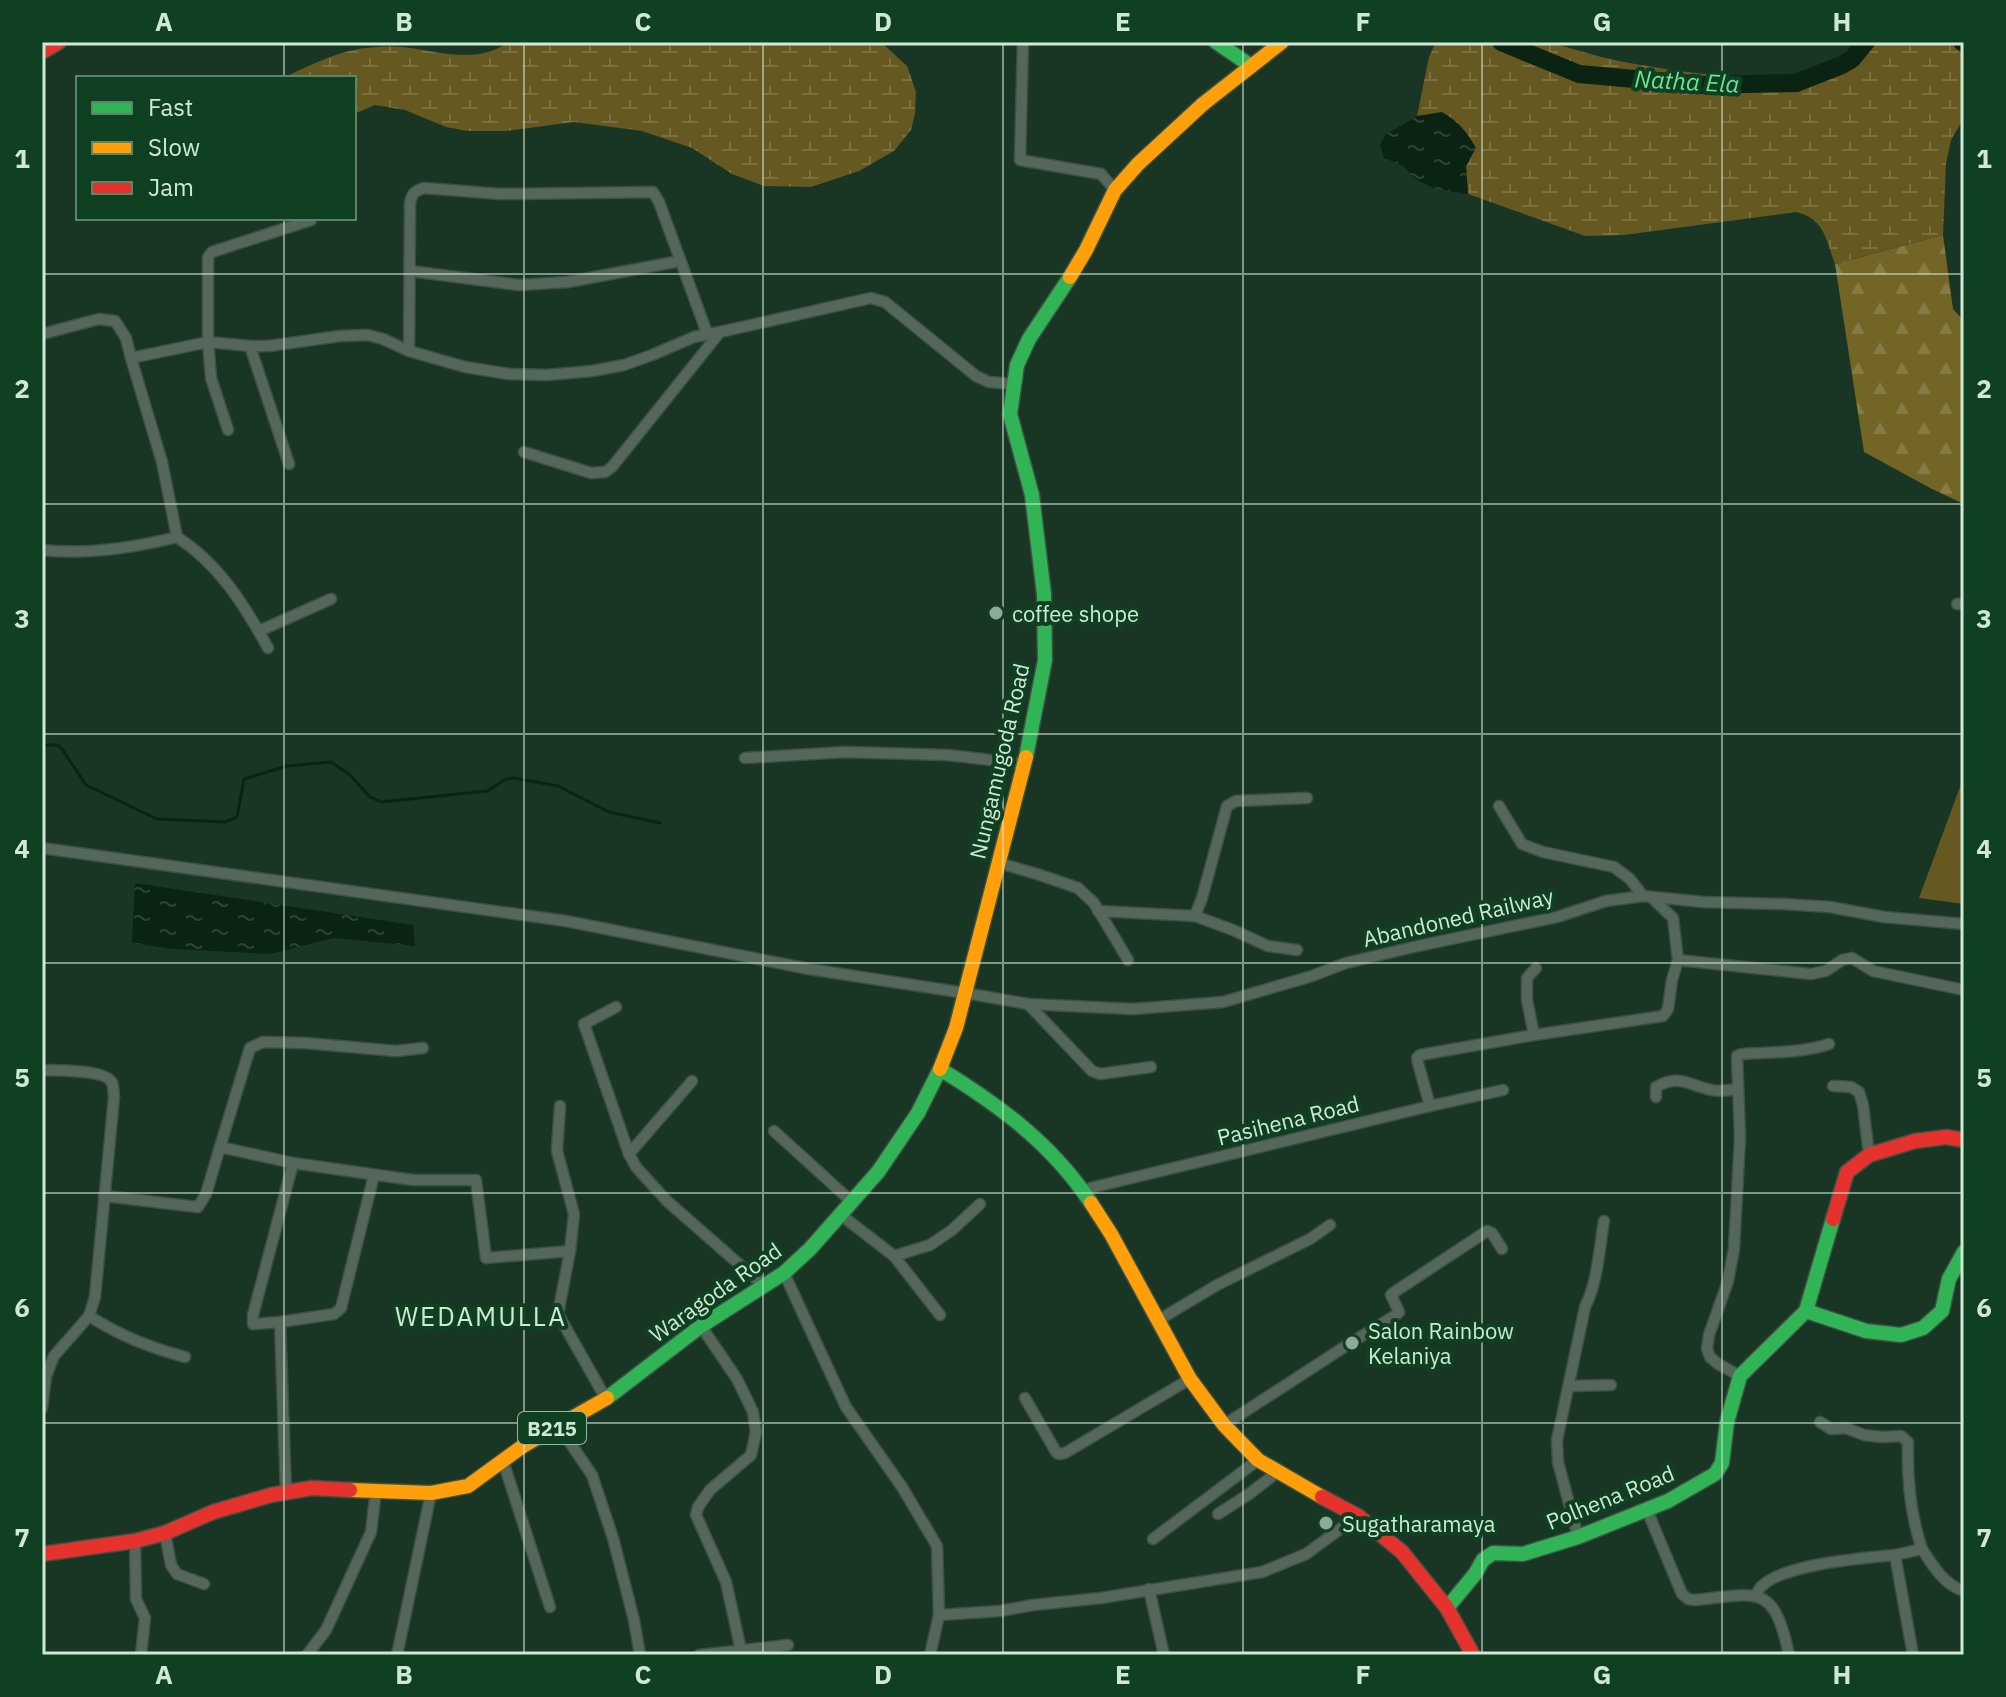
<svg xmlns="http://www.w3.org/2000/svg" width="2006" height="1697" viewBox="0 0 2006 1697" font-family="'IBM Plex Sans',sans-serif">
	<defs>
		<pattern id="forest-firs" width="22" height="20" patternUnits="userSpaceOnUse" patternTransform="scale(2)"><rect width="22" height="20" fill="#736525"/><path d="M5 1l3.5 6h-7zM16 11l3.5 6h-7z" fill="#867b44"/></pattern>
		<pattern id="wetland-marsh" width="20" height="14" patternUnits="userSpaceOnUse" patternTransform="scale(2)"><rect width="20" height="14" fill="#655820"/><path d="M1 5h8M5 5V1M11 12h8M15 12V8" fill="none" stroke="#7a7040"/></pattern>
		<pattern id="water-ripples" width="26" height="14" patternUnits="userSpaceOnUse" patternTransform="scale(2)"><rect width="26" height="14" fill="#0a2312"/><path d="M2 4q2-2 4 0t4 0M15 11q2-2 4 0t4 0" fill="none" stroke="#2d4334"/></pattern>
	</defs>
	<rect width="100%" height="100%" fill="#193524"/>
	<!-- forest -->
	<path fill="url(#forest-firs)" d="M1943,235L1953,309L1964,321V504L1932,489L1864,452L1835,264Z"/>
	<!-- wetland -->
	<g fill="url(#wetland-marsh)">
		<path d="M508,42H881L907,66L916,92L915,114L911,130L894,151L859,171L811,187L764,186L732,174L692,148L642,131L574,122L507,131H467L446,127L405,110L375,105L354,114V78H283C306,67 332,54 358,49C371,47 388,46 401,47C437,50 476,66 508,42Z"/>
		<path d="M1436,42C1470,42 1505,39 1539,42C1563,44 1587,54 1610,59C1665,71 1797,91 1845,63C1854,58 1860,50 1866,42H1964V118L1951,140L1946,164L1943,235L1835,264C1826,240 1825,219 1796,212L1624,235L1585,236L1468,194L1466,166L1470,160L1442,113L1417,116L1429,57Z"/>
	</g>
	<!-- garden -->
	<path fill="#655820" d="M1964,776V904L1919,898Z"/>
	<!-- water -->
	<g fill="url(#water-ripples)">
		<path d="M1442,112C1459,122 1467,132 1476,148L1466,166L1468,194L1435,189L1417,180L1403,166L1384,158L1380,145L1385,135L1417,116Z"/>
		<path d="M135,883L413,925L415,946L334,938L270,954L173,949L132,943Z"/>
	</g>
	<g fill="none" stroke-linecap="round" stroke-linejoin="round">
		<!-- stream -->
		<path stroke="#0a2312" stroke-width="3" d="M42,745H57L62,749L86,785L157,819L225,822L237,817L244,779L287,766L331,762L350,775L370,797L381,802L487,791L506,779L514,778L558,786L609,812L660,823"/>
		<!-- river -->
		<g stroke="#0a2312" stroke-width="18">
			<path d="M1501,42L1579,74L1701,85L1796,83L1842,65L1852,59L1866,42"/>
			<path d="M1962,42L1964,43"/>
		</g>
		<defs>
			<g id="street">
				<path d="M1023,42L1020,160L1101,174L1115,190"/>
				<path d="M410,271L519,285L568,282L680,261"/>
				<path d="M42,334L99,319L115,321L126,338L131,358L208,342L250,346H269L340,336L368,335L383,339L409,351L465,367L509,374L547,375L592,371L624,365L652,355L694,337L720,332L871,298L885,302L976,376L989,382L1013,384"/>
				<path d="M250,346L289,464"/>
				<path d="M409,351L410,203C412,193 415,191 424,188L500,194L653,192L659,202L707,333"/>
				<path d="M131,358L162,462L177,537"/>
				<path d="M228,430L211,378L208,342V257L212,252L311,220"/>
				<path d="M524,452L591,473L605,472L612,467L720,332"/>
				<path d="M42,550C88,555 133,548 177,537C219,564 245,606 268,648"/>
				<path d="M1957,604H1964"/>
				<path d="M259,631L331,599"/>
				<path d="M745,758L845,752L948,755L1024,764"/>
				<path d="M1499,806L1522,844L1543,852L1614,867L1630,879L1643,896"/>
				<path d="M42,848L566,921L809,969L965,993L1028,1004L1133,1009L1223,1002L1312,976L1346,963L1418,946L1557,917L1606,901L1643,896L1703,902L1783,904L1830,907L1884,917L1964,924"/>
				<path d="M999,863L1037,874L1078,888L1094,903L1128,960"/>
				<path d="M1098,911L1195,916L1202,898L1227,806L1236,801L1307,798"/>
				<path d="M1195,916L1233,930L1268,946L1297,950"/>
				<path d="M1678,960L1811,974L1826,971L1842,960L1852,958L1873,971L1964,990"/>
				<path d="M1028,1004L1092,1071L1100,1074L1151,1067"/>
				<path d="M616,1007L584,1024L629,1154L636,1167L667,1201L764,1286"/>
				<path d="M1534,1035L1527,1000V978L1536,968"/>
				<path d="M42,1070C57,1071 106,1069 112,1083C114,1087 113,1092 114,1097L95,1297L89,1316L54,1356L46,1376L42,1408"/>
				<path d="M1833,1086L1851,1087L1859,1092L1863,1105L1869,1155"/>
				<path d="M1656,1097V1087C1680,1073 1690,1086 1712,1090C1720,1092 1730,1090 1738,1089"/>
				<path d="M560,1106L557,1151L574,1214L570,1251"/>
				<path d="M1430,1106L1418,1063L1417,1058L1420,1055L1534,1035L1663,1016L1668,1009L1672,980L1678,960L1673,918L1651,897"/>
				<path d="M774,1131L852,1202"/>
				<path d="M220,1147L250,1048L263,1042L305,1043L396,1051L423,1048"/>
				<path d="M629,1154L692,1081"/>
				<path d="M1082,1190L1430,1106L1503,1090"/>
				<path d="M104,1196L198,1207L206,1194L220,1147L293,1163L413,1180H476L486,1258L570,1251L558,1314L606,1399"/>
				<path d="M841,1215L894,1256L940,1315"/>
				<path d="M894,1256L930,1245L952,1230L980,1204"/>
				<path d="M784,1273L846,1407L902,1487L937,1546L939,1615L930,1655"/>
				<path d="M89,1316C121,1336 148,1347 185,1357"/>
				<path d="M1157,1321L1217,1285L1310,1239L1330,1225"/>
				<path d="M280,1322L334,1314L341,1308L374,1175"/>
				<path d="M701,1326L737,1379L753,1412L756,1432L751,1455L710,1490L698,1507L696,1515L726,1582L742,1655"/>
				<path d="M1740,1376L1718,1364L1710,1357L1707,1349L1709,1335L1728,1281L1734,1249L1740,1138L1737,1056C1744,1052 1753,1054 1762,1053C1785,1052 1808,1051 1829,1044"/>
				<path d="M1569,1386L1611,1385"/>
				<path d="M1025,1398L1056,1452L1059,1454L1065,1453L1190,1379"/>
				<path d="M1820,1422L1831,1429L1846,1428L1864,1435L1882,1437L1901,1436L1908,1442C1907,1478 1910,1514 1922,1549"/>
				<path d="M558,1425L592,1475L613,1538L634,1620L640,1655"/>
				<path d="M1224,1425L1352,1342L1396,1315L1399,1312L1391,1295L1393,1293L1487,1231L1492,1233L1502,1249"/>
				<path d="M503,1461L550,1607"/>
				<path d="M286,1493L280,1322L253,1324V1315L293,1163"/>
				<path d="M1647,1510L1682,1594L1688,1599L1695,1600C1758,1593 1774,1583 1789,1655"/>
				<path d="M1218,1514L1249,1494L1279,1471"/>
				<path d="M165,1533L171,1565L177,1574L204,1584"/>
				<path d="M1578,1537L1558,1462L1557,1440L1585,1307C1598,1281 1599,1250 1604,1221"/>
				<path d="M1153,1539L1258,1460"/>
				<path d="M135,1541L136,1599L145,1618L141,1655"/>
				<path d="M1895,1555L1922,1549C1933,1566 1944,1585 1964,1591"/>
				<path d="M1149,1589L1164,1655"/>
				<path d="M1756,1595C1757,1593 1761,1586 1763,1585C1786,1564 1863,1558 1895,1555L1913,1655"/>
				<path d="M939,1615L1000,1611L1033,1605L1101,1598L1262,1572L1306,1554L1358,1516"/>
				<path d="M307,1655L326,1630L371,1532L376,1490"/>
				<path d="M397,1655L431,1493"/>
				<path d="M699,1655L788,1645"/>
			</g>
			<g id="fast">
				<path d="M1216,42L1251,66"/>
				<path d="M1026,757L1045,660L1044,594L1032,495L1010,414L1017,365L1029,339L1070,277"/>
				<path d="M1806,1311L1866,1331L1901,1335L1923,1328L1942,1311L1949,1279L1964,1252"/>
				<path d="M607,1398L701,1326L784,1273L810,1249L878,1172L918,1113L940,1069C999,1105 1052,1144 1091,1203"/>
				<path d="M1447,1608L1475,1574L1483,1560L1493,1553L1523,1554L1578,1537L1668,1501L1715,1474L1722,1463L1727,1422L1740,1376L1806,1311L1833,1219"/>
			</g>
			<g id="slow">
				<path d="M1070,277L1086,250L1115,190L1138,164L1203,104L1282,42"/>
				<path d="M940,1069L956,1028L1026,757"/>
				<path d="M1091,1203L1111,1234L1190,1379L1224,1425L1258,1460L1322,1497"/>
				<path d="M350,1490L431,1493L468,1486L523,1446L607,1398"/>
			</g>
			<g id="jam">
				<path d="M42,52L59,42"/>
				<path d="M1833,1219L1847,1172L1869,1155L1915,1141L1946,1137L1964,1140"/>
				<path d="M1322,1497L1358,1516L1402,1552L1447,1608L1473,1655"/>
				<path d="M42,1554L135,1541L165,1533L213,1512L271,1495L312,1488L350,1490"/>
			</g>
		</defs>
		<!-- street casing -->
		<use href="#street" stroke="#3c5143" stroke-width="13"/>
		<!-- fast casing -->
		<use href="#fast" stroke="#3c5143" stroke-width="17"/>
		<!-- slow casing -->
		<use href="#slow" stroke="#3c5143" stroke-width="17"/>
		<!-- jam casing -->
		<use href="#jam" stroke="#3c5143" stroke-width="17"/>
		<!-- street -->
		<use href="#street" stroke="#55675a" stroke-width="10"/>
		<!-- fast -->
		<use href="#fast" stroke="#30b455" stroke-width="14"/>
		<!-- slow -->
		<use href="#slow" stroke="#ff9f0a" stroke-width="14"/>
		<!-- jam -->
		<use href="#jam" stroke="#e5322d" stroke-width="14"/>
	</g>
	<!-- grid -->
	<path fill="none" stroke="#cfe9d5" stroke-width="2" stroke-opacity="0.55" d="M284,42V78M524,42V1655M763,42V1655M1003,42V1655M1243,42V1655M1482,42V1655M1722,42V1655M284,218V1655M42,274H1964M42,504H1964M42,734H1964M42,963H1964M42,1193H1964M42,1423H1964"/>
	<!-- markers -->
	<g fill="#8faa97" stroke="#0e4021" stroke-width="3">
		<circle cx="996" cy="613" r="8"/>
		<circle cx="1352" cy="1343" r="8"/>
		<circle cx="1326" cy="1523" r="8"/>
	</g>
	<g text-anchor="middle" dominant-baseline="central" stroke-width="8" stroke-linejoin="round" paint-order="stroke">
		<!-- shield labels -->
		<rect fill="#0e4021" stroke="#95b69f" stroke-width="2" x="518" y="1412" width="68" height="32" rx="6"/>
		<g font-size="20" font-weight="bold" fill="#cfe9d5">
			<text x="552" y="1428">B215</text>
		</g>
		<!-- poi labels -->
		<g font-size="22" fill="#cfe9d5" stroke="#0e4021" text-anchor="start">
			<text x="1012" y="613">coffee shope</text>
			<text x="1368" y="1330">Salon Rainbow<tspan x="1368" dy="25">Kelaniya</tspan></text>
			<text x="1342" y="1523">Sugatharamaya</text>
		</g>
		<!-- street labels -->
		<g font-size="22" fill="#cfe9d5" stroke="#0e4021">
			<text transform="translate(999 761) rotate(-77)">Nungamugoda Road</text>
			<text transform="translate(1458 917) rotate(-13)">Abandoned Railway</text>
			<text transform="translate(1288 1120) rotate(-14)">Pasihena Road</text>
			<text transform="translate(715 1292) rotate(-35)">Waragoda Road</text>
			<text transform="translate(1610 1497) rotate(-22)">Polhena Road</text>
		</g>
		<!-- water labels -->
		<g font-size="24" font-style="italic" fill="#73df95" stroke="#0e4021">
			<text transform="translate(1687 81) rotate(3)">Natha Ela</text>
		</g>
		<!-- quarter labels -->
		<g font-size="26" letter-spacing="2" fill="#cfe9d5" stroke="#0e4021">
			<text x="481" y="1316">WEDAMULLA</text>
		</g>
	</g>
	<!-- border -->
	<rect width="2006" height="1697" fill="none" stroke="#0e4021" stroke-width="88"/>
	<!-- legend -->
	<rect x="76" y="76" width="280" height="144" fill="#0e4021" stroke="#5b8469" stroke-width="2"/>
	<rect x="92" y="102" width="40" height="12" fill="#30b455" stroke="#5b8469" stroke-width="2"/>
	<text x="148" y="116" font-size="24" fill="#cfe9d5">Fast</text>
	<rect x="92" y="142" width="40" height="12" fill="#ff9f0a" stroke="#5b8469" stroke-width="2"/>
	<text x="148" y="156" font-size="24" fill="#cfe9d5">Slow</text>
	<rect x="92" y="182" width="40" height="12" fill="#e5322d" stroke="#5b8469" stroke-width="2"/>
	<text x="148" y="196" font-size="24" fill="#cfe9d5">Jam</text>
	<rect x="44" y="44" width="1918" height="1609" fill="none" stroke="#cfe9d5" stroke-width="3"/>
	<g font-size="26" text-anchor="middle" font-weight="bold" fill="#cfe9d5">
		<text x="164" y="31">A</text>
		<text x="404" y="31">B</text>
		<text x="643" y="31">C</text>
		<text x="883" y="31">D</text>
		<text x="1123" y="31">E</text>
		<text x="1363" y="31">F</text>
		<text x="1602" y="31">G</text>
		<text x="1842" y="31">H</text>
		<text x="22" y="168">1</text>
		<text x="1984" y="168">1</text>
		<text x="22" y="398">2</text>
		<text x="1984" y="398">2</text>
		<text x="22" y="628">3</text>
		<text x="1984" y="628">3</text>
		<text x="22" y="858">4</text>
		<text x="1984" y="858">4</text>
		<text x="22" y="1087">5</text>
		<text x="1984" y="1087">5</text>
		<text x="22" y="1317">6</text>
		<text x="1984" y="1317">6</text>
		<text x="22" y="1547">7</text>
		<text x="1984" y="1547">7</text>
		<text x="164" y="1684">A</text>
		<text x="404" y="1684">B</text>
		<text x="643" y="1684">C</text>
		<text x="883" y="1684">D</text>
		<text x="1123" y="1684">E</text>
		<text x="1363" y="1684">F</text>
		<text x="1602" y="1684">G</text>
		<text x="1842" y="1684">H</text>
	</g>
</svg>
